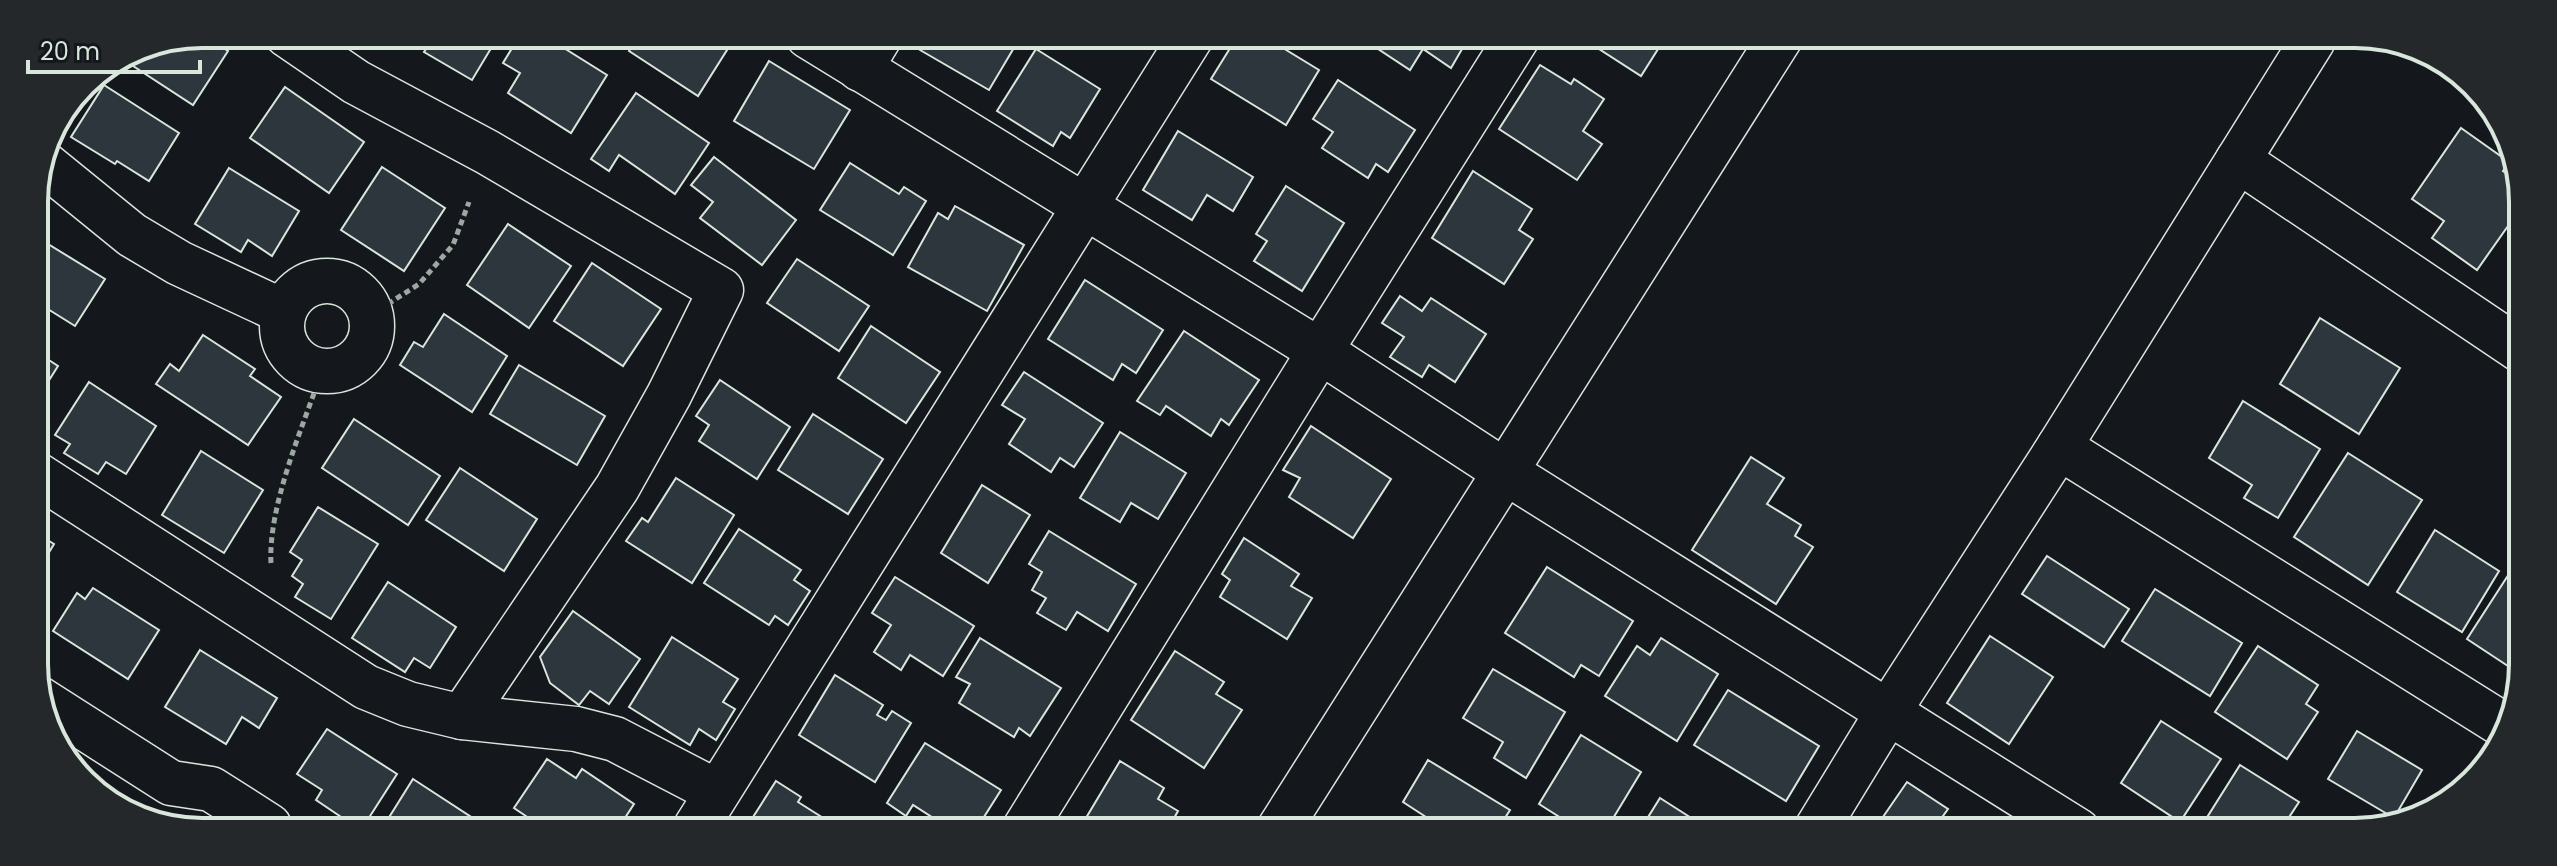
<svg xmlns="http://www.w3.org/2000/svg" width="2557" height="866" viewBox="0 0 2557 866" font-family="Poppins,sans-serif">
	<rect width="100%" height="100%" fill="#14181c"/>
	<!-- building -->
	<g fill="#2c363c" stroke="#d8e6dc" stroke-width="2">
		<path d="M202,34L228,51L193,105L130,64L142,46Z"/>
		<path d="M413,35H499L472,80L424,52L429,45Z"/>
		<path d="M520,35H543L607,75L571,133L508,93L520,73L503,63Z"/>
		<path d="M638,35H705L727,50L698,96L629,51Z"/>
		<path d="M928,36H1021L989,90L920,50Z"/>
		<path d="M1237,37H1265L1319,70L1286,125L1211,79Z"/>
		<path d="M1369,37H1469L1451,68L1423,49L1410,70L1366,41Z"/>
		<path d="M1582,38H1665L1641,76Z"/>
		<path d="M1036,49L1100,89L1070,138L1061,132L1053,146L997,111Z"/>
		<path d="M769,61L850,110L814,169L734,121Z"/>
		<path d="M1540,65L1571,84L1574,79L1604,99L1583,131L1602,144L1577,180L1499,129Z"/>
		<path d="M2457,76L2481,91L2486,101L2454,81Z"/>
		<path d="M1338,80L1415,130L1388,172L1376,164L1368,178L1322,148L1333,132L1313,119Z"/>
		<path d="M104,85L179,133L149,181L117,161L115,164L71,137Z"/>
		<path d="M285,87L364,142L329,193L250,138Z"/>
		<path d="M636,93L709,143L675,194L619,155L609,171L591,159Z"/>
		<path d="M2461,128L2509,162L2503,171L2520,184V209L2477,270L2432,238L2444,221L2412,199Z"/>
		<path d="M1178,131L1253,177L1233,211L1207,195L1192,220L1143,190Z"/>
		<path d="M714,157L796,220L762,265L700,218L713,202L691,185Z"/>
		<path d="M850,163L899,194L904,187L926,201L893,255L820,210Z"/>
		<path d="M382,167L445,208L404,271L341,230Z"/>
		<path d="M229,168L299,211L272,256L248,240L241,252L195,224Z"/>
		<path d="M1473,171L1532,209L1519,230L1533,239L1504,284L1432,238Z"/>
		<path d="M1286,186L1344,223L1302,291L1254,261L1267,241L1256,234Z"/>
		<path d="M955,206L1024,245L987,311L908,267L938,213L948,219Z"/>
		<path d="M508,224L571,266L529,328L467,285Z"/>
		<path d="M35,236L105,279L75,326L35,301Z"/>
		<path d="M797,259L869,306L839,351L767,303Z"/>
		<path d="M592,263L661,309L623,366L554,321Z"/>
		<path d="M1085,280L1163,330L1136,373L1122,364L1113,380L1048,339Z"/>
		<path d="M1400,296L1422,311L1431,298L1486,334L1455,382L1429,365L1422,377L1390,357L1404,337L1382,323Z"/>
		<path d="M444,314L507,356L472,412L400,365L414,342L423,347Z"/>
		<path d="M2320,318L2400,368L2359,434L2280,384Z"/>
		<path d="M871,326L940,372L906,423L838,378Z"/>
		<path d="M1184,331L1259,380L1229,425L1221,419L1211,436L1166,406L1160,415L1137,401Z"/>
		<path d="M203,335L255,369L250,376L281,397L248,445L156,384L170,364L179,371Z"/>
		<path d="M35,351L58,366L36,401Z"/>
		<path d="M519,365L605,416L577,465L490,414Z"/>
		<path d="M1024,372L1103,423L1074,467L1060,458L1051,472L1009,444L1025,419L1002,405Z"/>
		<path d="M720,380L790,427L757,479L699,441L709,425L696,416Z"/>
		<path d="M89,382L156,426L126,474L106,462L98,474L64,453L70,444L55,435Z"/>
		<path d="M2243,401L2320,449L2278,518L2244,498L2252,485L2209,458Z"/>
		<path d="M813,414L883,459L848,514L778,470Z"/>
		<path d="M354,419L440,476L408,525L322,468Z"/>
		<path d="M1311,426L1391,479L1353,538L1289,497L1300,478L1283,470Z"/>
		<path d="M1120,432L1186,473L1158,519L1131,503L1120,522L1080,498Z"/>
		<path d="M201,451L263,490L224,553L162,515Z"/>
		<path d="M2348,453L2422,500L2368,585L2294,537Z"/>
		<path d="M1751,457L1784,478L1767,504L1801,525L1795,536L1813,547L1776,604L1692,550Z"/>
		<path d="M460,468L537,519L504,571L426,520Z"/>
		<path d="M676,478L734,515L692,583L626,541L642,518L648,522Z"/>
		<path d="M982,485L1030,515L988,583L941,553Z"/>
		<path d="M318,507L378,544L331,619L295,597L303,584L292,576L302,560L290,552Z"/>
		<path d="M739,529L801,570L794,580L810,591L788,625L775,616L769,625L704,583Z"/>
		<path d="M2435,530L2499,571L2462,632L2397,592Z"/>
		<path d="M1049,531L1136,584L1108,631L1077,612L1066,630L1037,613L1046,598L1032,590L1042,572L1029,564Z"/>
		<path d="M36,533L54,544L36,574Z"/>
		<path d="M1244,538L1299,574L1291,586L1312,598L1287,639L1220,597L1230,580L1222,574Z"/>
		<path d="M2047,556L2129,609L2104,647L2022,594Z"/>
		<path d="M2518,560L2517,672L2467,639Z"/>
		<path d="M1547,567L1633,621L1599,676L1581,665L1574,677L1505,633Z"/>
		<path d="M895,577L974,626L943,676L910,655L901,670L874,652L891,625L872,613Z"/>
		<path d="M388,582L456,627L430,668L414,658L405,672L352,638Z"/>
		<path d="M93,588L159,630L128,679L53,631L77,593L85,599Z"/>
		<path d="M2155,589L2242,643L2210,696L2122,641Z"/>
		<path d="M573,611L640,659L609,704L590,691L579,705L550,683L540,657Z"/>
		<path d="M1990,636L2053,677L2009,744L1947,703Z"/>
		<path d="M672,637L738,679L723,702L735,709L716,740L699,729L690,745L629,707Z"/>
		<path d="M980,638L1061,688L1030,736L1019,728L1014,737L959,703L970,684L956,677Z"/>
		<path d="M1661,638L1718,674L1677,741L1605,696L1637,646L1650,655Z"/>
		<path d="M2258,646L2318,685L2306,704L2318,712L2287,759L2215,712Z"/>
		<path d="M200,650L277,698L259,728L242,717L226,744L165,707Z"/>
		<path d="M1175,651L1224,682L1216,694L1242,710L1204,768L1131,720Z"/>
		<path d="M1493,669L1565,712L1526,778L1494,758L1503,742L1463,718Z"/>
		<path d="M835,675L883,705L877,715L886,720L892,711L911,723L875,782L799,735Z"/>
		<path d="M1728,690L1819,746L1786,801L1694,745Z"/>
		<path d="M2161,721L2221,759L2180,822L2121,783Z"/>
		<path d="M327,729L397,774L363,827H356L316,800L322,790L297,774Z"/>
		<path d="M2357,731L2422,770L2394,818L2328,779Z"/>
		<path d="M1581,735L1641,772L1606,830H1580L1539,804Z"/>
		<path d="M925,743L1001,790L977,828H949L913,805L906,816L887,803Z"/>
		<path d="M547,759L576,778L582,769L634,804L619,827H542L514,808Z"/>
		<path d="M1428,760L1510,810L1498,829H1423L1429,819L1403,802Z"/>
		<path d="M1120,761L1164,788L1158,799L1178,811L1168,829L1091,828L1083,823Z"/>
		<path d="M2240,765L2299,802L2280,831H2226L2206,819Z"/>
		<path d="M413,779L485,826L484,827H383Z"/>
		<path d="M776,781L801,797L798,802L839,828H746Z"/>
		<path d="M1907,782L1948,809L1938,823L1949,831L1874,830Z"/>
		<path d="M1660,798L1710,830H1640Z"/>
	</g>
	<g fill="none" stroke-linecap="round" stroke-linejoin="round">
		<defs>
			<g id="minor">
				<path d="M286,34L356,82L487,152L721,290L669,395L617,488L462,717"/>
				<path d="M808,36L1320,351L1504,471L2078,831"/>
				<path d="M860,69L880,36"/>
				<path d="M2238,160L2519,349"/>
				<path d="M41,161L132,235L179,263L284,312"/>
				<circle cx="327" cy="326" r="45"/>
				<path d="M2059,447L2505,726"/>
				<path d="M36,474L366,687L408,704L462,717L576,729L615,739L717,792"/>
				<path d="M38,698L171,783L211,789L269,826"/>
				<path d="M696,827L1191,37"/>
				<path d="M1025,828L1320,351L1517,38"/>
				<path d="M1279,829L1780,38"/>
				<path d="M1816,830L1888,712L2059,447L2313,40"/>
			</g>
		</defs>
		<!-- minor casing -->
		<use href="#minor" stroke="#d8e6dc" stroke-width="47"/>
		<!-- path -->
		<g stroke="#9da8a2" stroke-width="5" stroke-dasharray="6 4" stroke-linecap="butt">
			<path d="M371,315L419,284L453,245L469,202"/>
			<path d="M271,563C268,506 303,426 322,371"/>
		</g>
		<!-- minor -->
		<use href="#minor" stroke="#14181c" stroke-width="44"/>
	</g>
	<!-- crop -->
	<path d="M0 0H2557V866H0ZM202 48H2355A154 154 0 0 1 2509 202V664A154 154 0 0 1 2355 818H202A154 154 0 0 1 48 664V202A154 154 0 0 1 202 48Z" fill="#24282b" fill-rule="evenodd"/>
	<path fill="none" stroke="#d8e6dc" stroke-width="4" d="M202 48H2355A154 154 0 0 1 2509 202V664A154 154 0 0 1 2355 818H202A154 154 0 0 1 48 664V202A154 154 0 0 1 202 48Z"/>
	<!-- scale -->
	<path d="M28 60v12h172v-12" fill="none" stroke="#d8e6dc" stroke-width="4"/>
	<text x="40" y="60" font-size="24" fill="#d8e6dc" stroke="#14181c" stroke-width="6" paint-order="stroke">20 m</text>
</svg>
